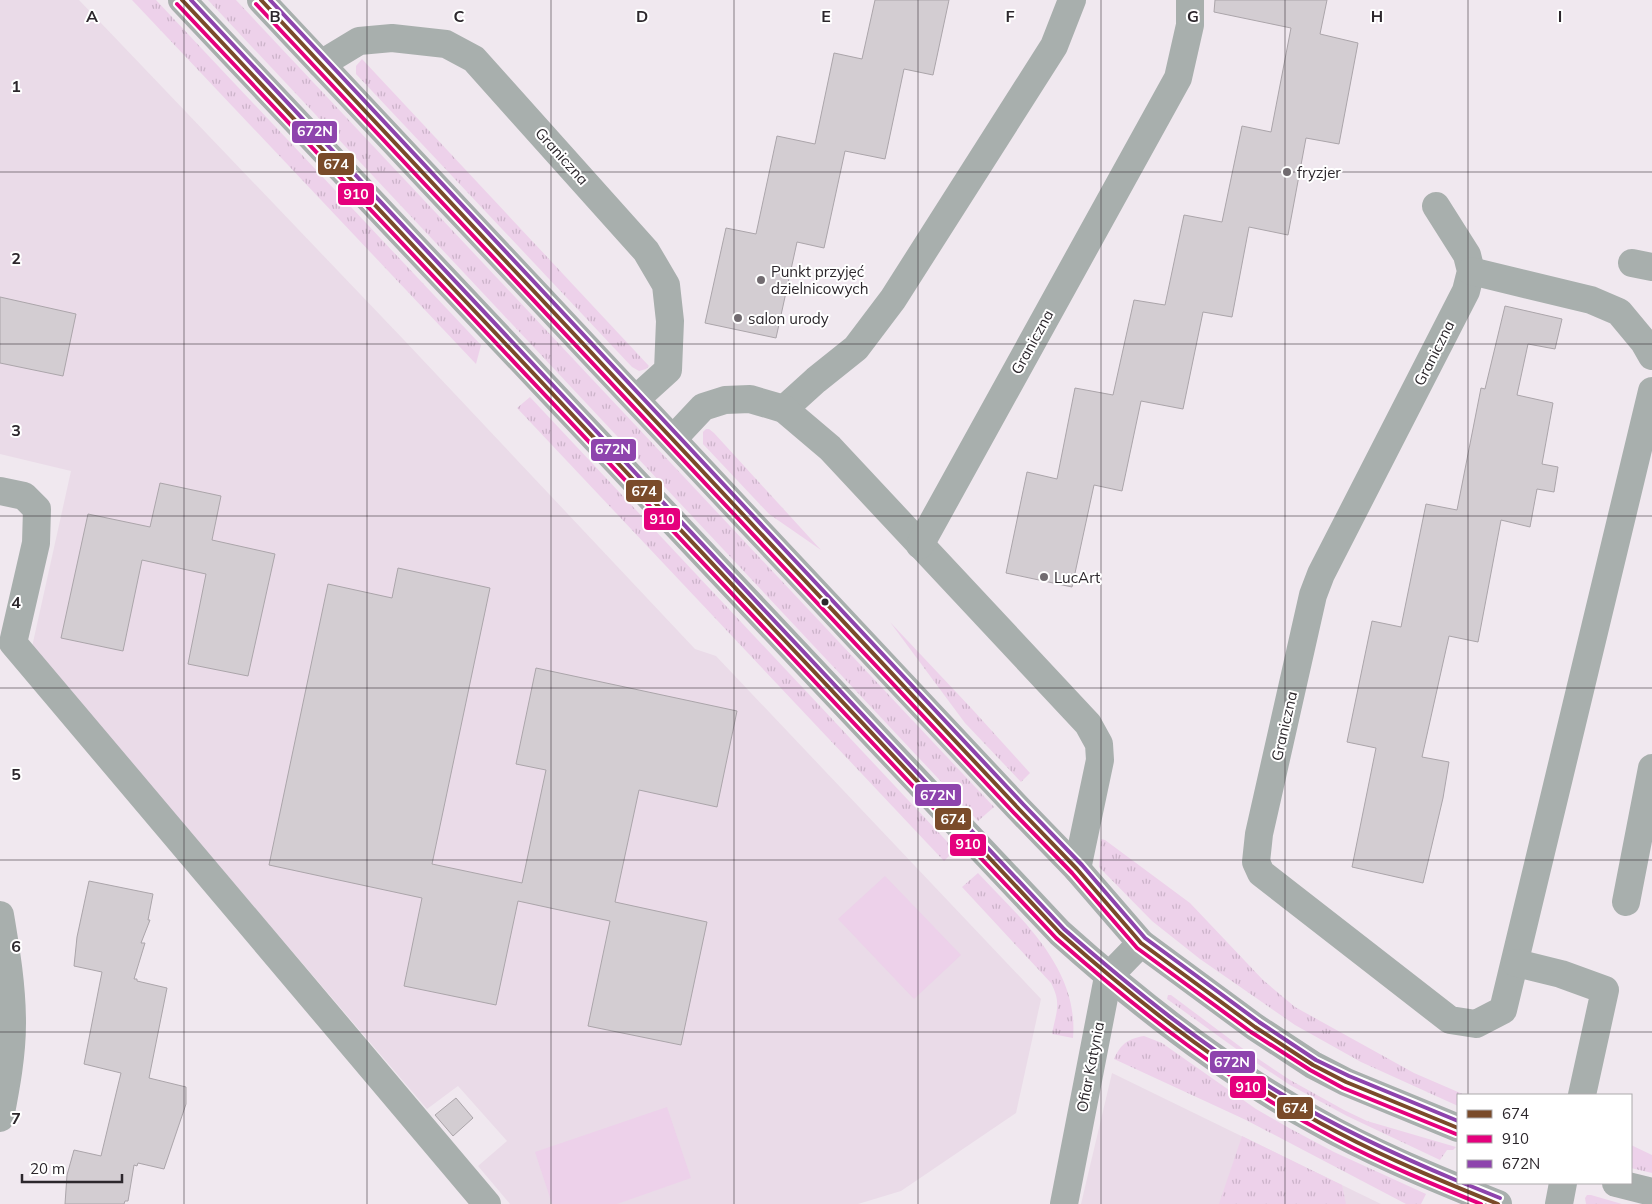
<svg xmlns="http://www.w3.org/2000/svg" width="1652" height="1204" viewBox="0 0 1652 1204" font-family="Mulish,sans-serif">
	<defs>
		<pattern id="grass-tufts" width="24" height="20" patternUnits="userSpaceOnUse" patternTransform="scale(1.25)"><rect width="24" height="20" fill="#edd1ea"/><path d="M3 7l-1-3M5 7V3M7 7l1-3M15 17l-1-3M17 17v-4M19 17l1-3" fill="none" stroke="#cbb3c9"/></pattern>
	</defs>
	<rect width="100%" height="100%" fill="#f0e8ef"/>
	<!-- built -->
	<g fill="#eadbe8">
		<path d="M0,0H79L404,340L695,649L716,656L1041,999L1016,1113L901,1191L858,1204H510L478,1166L507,1141L458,1086L427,1109L32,647L71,471L0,454Z"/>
		<path d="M1112,1073L1381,1204H1081Z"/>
	</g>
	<!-- grass -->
	<g fill="url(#grass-tufts)">
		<path d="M132,0H156L481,345L476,364Z"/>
		<path d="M208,0H236L994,807L978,821Z"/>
		<path d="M362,59L649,366L646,369L639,371L632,367L356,74V66Z"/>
		<path d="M530,397L955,850L944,861L517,408Z"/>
		<path d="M706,429H709L714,433L821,550L769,514L703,444V432Z"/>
		<path d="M890,622L972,709L1030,773L1021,782L965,723Z"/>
		<path d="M1101,839L1105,840L1190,903L1263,980L1295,1007L1414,1073L1465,1095H1458V1106L1361,1062L1295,1025L1200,959L1152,921L1099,867Z"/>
		<path d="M978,873C1021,919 1079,968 1073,1038L1052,1034C1056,1012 1062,1004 1051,983L962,887Z"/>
		<path d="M1168,995H1171L1242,1048L1290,1080L1344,1110L1367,1121L1456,1147L1453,1150H1447L1440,1160L1347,1116L1290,1085L1246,1056L1167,999Z"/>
		<path d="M1144,1036L1162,1043L1256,1109L1289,1128L1334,1152L1426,1194L1421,1204H1406L1246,1120L1114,1059C1121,1044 1127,1039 1144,1036Z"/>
		<path d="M1242,1136L1342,1185L1346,1204H1219Z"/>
		<path d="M1631,1145L1652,1155V1173L1631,1168Z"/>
		<path d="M1587,1195H1591L1622,1204H1586L1585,1198Z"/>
	</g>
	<!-- pitch -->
	<g fill="#edd1ea">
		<path d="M885,876L961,955L914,999L838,919Z"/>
		<path d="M667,1107L691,1178L617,1204H552L535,1152Z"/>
	</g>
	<!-- building -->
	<g fill="#d3cdd2" stroke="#aba5aa">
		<path d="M875,0H949L933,75L904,69L885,159L845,151L824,248L797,242L776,338L705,323L726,228L756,234L777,136L815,144L834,53L862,59Z"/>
		<path d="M1215,0H1327L1320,34L1358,43L1339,144L1306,138L1288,235L1249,227L1232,317L1203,312L1183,409L1141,401L1122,491L1094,485L1072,587L1006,573L1027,472L1057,479L1075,388L1113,395L1134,300L1165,305L1184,215L1222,222L1242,126L1271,132L1291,28L1214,12Z"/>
		<path d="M0,297L76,314L63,376L0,363Z"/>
		<path d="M1505,306L1562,319L1555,349L1528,344L1517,395L1553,403L1542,464L1558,467L1554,492L1537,489L1530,527L1501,520L1478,642L1449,636L1422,757L1449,762L1443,798L1423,883L1352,867L1376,748L1347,742L1372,621L1401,627L1426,504L1457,510L1481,388L1485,389Z"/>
		<path d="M160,483L221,496L212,540L275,554L248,676L188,664L206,574L142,560L123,651L61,638L88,514L150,527Z"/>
		<path d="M398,568L490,588L432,864L522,883L546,770L516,764L536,668L737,711L717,807L639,790L615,902L707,922L681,1045L588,1026L610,921L518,901L496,1005L404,986L422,898L269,865L328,584L392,598Z"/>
		<path d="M89,881L153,894L148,920H150L141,943H145L134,979H137V981L167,988L149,1078L186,1087V1104L164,1169L138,1163L137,1166L134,1165L128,1201H125L124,1204H65L67,1175L74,1150L101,1156L121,1073L84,1064L102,972L74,966L77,937Z"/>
		<path d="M456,1098L473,1118L453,1136L435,1115Z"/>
	</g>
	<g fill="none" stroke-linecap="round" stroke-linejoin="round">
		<!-- minor -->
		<g stroke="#a8afad" stroke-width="28">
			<path d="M182,0L1060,933C1139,1004 1223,1070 1316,1121C1374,1154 1437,1179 1498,1204"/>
			<path d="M261,0L1018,808L1077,869L1141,943L1255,1027L1313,1065L1346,1082L1458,1128"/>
			<path d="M321,64L359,41L392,38L446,44L474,59L646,251L666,285L670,321L668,370L636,399"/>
			<path d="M1436,206L1467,255L1471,271L1466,291L1321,574L1313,595L1259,834L1256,862L1261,873L1450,1020L1476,1024L1503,1010L1652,391"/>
			<path d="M1632,263L1652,267"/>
			<path d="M1471,271L1591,300L1619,312L1644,342L1652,356"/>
			<path d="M784,409L816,380L856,348L893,299L1054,46L1072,0"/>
			<path d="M673,439L703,407L725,400L750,399L784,409L830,448L1088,724L1099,744L1100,760L1077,869"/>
			<path d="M0,491L24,496L37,509L36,543L13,643L487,1204"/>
			<path d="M920,545L1178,78L1190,25V0"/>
			<path d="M1626,902L1652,768"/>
			<path d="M0,915C6,951 12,986 12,1023C12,1055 6,1087 0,1118"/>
			<path d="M1516,963L1561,974L1605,990L1582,1095"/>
			<path d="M1616,1183L1652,1192"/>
			<path d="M1064,1204L1108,977L1141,943"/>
			<path d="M1559,1204L1563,1183"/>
		</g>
		<defs>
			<g id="bus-1">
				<path d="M182,0L1060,933C1146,1009 1237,1080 1339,1133C1390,1160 1444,1182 1498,1204"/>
				<path d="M261,0L1018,808L1077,869L1141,943L1255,1027L1313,1065L1346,1082L1458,1128"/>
			</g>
			<g id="bus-2">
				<path d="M177,4L1056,938C1142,1014 1233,1085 1336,1139C1383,1164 1432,1184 1481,1204"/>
				<path d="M256,4L1013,812L1072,873L1137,948L1251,1032L1310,1070L1343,1088L1456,1134"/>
			</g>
			<g id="bus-3">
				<path d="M191,0L1064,929C1134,990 1205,1048 1285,1096C1340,1129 1398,1156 1458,1181"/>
				<path d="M270,0L1023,804L1082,865L1145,938L1259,1022L1316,1060L1349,1076L1458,1121"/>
				<path d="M1463,1183L1500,1198"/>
			</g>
		</defs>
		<!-- bus-1 casing -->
		<use href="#bus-1" stroke="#fff" stroke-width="8"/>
		<!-- bus-2 casing -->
		<use href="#bus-2" stroke="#fff" stroke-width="8"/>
		<!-- bus-3 casing -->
		<use href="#bus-3" stroke="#fff" stroke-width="8"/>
		<!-- bus-1 -->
		<use href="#bus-1" stroke="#7a4b2a" stroke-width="4"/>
		<!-- bus-2 -->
		<use href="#bus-2" stroke="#e5007d" stroke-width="4"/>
		<!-- bus-3 -->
		<use href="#bus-3" stroke="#8e44ad" stroke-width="4"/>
	</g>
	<!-- grid -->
	<path fill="none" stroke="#2c272c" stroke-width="1" stroke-opacity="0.55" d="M184,0V1204M367,0V1204M551,0V1204M734,0V1204M918,0V1204M1101,0V1204M1285,0V1204M1468,0V1095M0,172H1652M0,344H1652M0,516H1652M0,688H1652M0,860H1652M0,1032H1652M1468,1183V1204"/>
	<!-- markers -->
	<g fill="#716b70" stroke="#fff" stroke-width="2">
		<circle cx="1287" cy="172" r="5"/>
		<circle cx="761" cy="280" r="5"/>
		<circle cx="738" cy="318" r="5"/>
		<circle cx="1044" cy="577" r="5"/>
	</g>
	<circle fill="#2c272c" stroke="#fff" stroke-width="2" cx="825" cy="602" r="4.5"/>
	<g text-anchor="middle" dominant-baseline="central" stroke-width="4" stroke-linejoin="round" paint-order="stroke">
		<!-- street labels -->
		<g font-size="15" fill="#2c272c" stroke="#fff">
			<text transform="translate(562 156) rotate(48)">Graniczna</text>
			<text transform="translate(1032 342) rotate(-61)">Graniczna</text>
			<text transform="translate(1434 353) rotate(-63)">Graniczna</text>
			<text transform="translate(1284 726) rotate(-77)">Graniczna</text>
			<text transform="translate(1090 1067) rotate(-79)">Ofiar Katynia</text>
		</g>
		<!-- poi labels -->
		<g font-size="15" fill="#2c272c" stroke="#fff" text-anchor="start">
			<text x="1297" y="172">fryzjer</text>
			<text x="771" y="271">Punkt przyjęć<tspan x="771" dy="17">dzielnicowych</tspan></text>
			<text x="748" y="318">salon urody</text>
			<text x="1054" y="577">LucArt</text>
		</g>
	</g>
	<g font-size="16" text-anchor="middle" font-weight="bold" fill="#2c272c" stroke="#fff" stroke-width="4" stroke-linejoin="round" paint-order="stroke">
		<text x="92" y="22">A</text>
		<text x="275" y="22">B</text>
		<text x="459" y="22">C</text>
		<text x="642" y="22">D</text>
		<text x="826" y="22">E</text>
		<text x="1010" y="22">F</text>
		<text x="1193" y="22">G</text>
		<text x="1377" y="22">H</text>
		<text x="1560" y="22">I</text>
		<text x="16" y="92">1</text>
		<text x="16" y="264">2</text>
		<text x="16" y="436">3</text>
		<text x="16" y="608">4</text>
		<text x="16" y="780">5</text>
		<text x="16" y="952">6</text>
		<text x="16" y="1124">7</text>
	</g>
	<g stroke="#fff" stroke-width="2">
		<rect x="291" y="120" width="47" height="24" rx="5" fill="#8e44ad"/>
		<rect x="317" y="152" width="38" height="24" rx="5" fill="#7a4b2a"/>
		<rect x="337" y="182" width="38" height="24" rx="5" fill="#e5007d"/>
		<rect x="590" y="438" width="47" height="24" rx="5" fill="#8e44ad"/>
		<rect x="625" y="479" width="38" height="24" rx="5" fill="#7a4b2a"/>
		<rect x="643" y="507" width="38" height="24" rx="5" fill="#e5007d"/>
		<rect x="914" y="783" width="48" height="24" rx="5" fill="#8e44ad"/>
		<rect x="934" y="807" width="38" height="24" rx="5" fill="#7a4b2a"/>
		<rect x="949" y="833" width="38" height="24" rx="5" fill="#e5007d"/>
		<rect x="1209" y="1050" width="47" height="24" rx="5" fill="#8e44ad"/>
		<rect x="1229" y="1075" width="38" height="24" rx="5" fill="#e5007d"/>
		<rect x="1276" y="1096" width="38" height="24" rx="5" fill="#7a4b2a"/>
	</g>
	<g font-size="14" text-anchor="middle" font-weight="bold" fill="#fff">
		<text x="315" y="136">672N</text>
		<text x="336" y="169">674</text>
		<text x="356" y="199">910</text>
		<text x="613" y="454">672N</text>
		<text x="644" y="496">674</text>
		<text x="662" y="524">910</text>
		<text x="938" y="800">672N</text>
		<text x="953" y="824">674</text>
		<text x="968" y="849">910</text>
		<text x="1232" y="1067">672N</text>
		<text x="1248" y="1092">910</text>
		<text x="1295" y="1113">674</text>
	</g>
	<!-- legend -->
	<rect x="1457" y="1094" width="175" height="90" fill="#ffffff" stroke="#aba9ab"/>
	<rect x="1467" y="1110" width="25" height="8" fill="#7a4b2a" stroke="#aba9ab"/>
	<text x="1502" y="1119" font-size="15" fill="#2c272c">674</text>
	<rect x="1467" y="1135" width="25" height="8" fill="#e5007d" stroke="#aba9ab"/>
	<text x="1502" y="1144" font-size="15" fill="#2c272c">910</text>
	<rect x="1467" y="1160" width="25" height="8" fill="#8e44ad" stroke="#aba9ab"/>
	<text x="1502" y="1169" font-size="15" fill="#2c272c">672N</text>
	<!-- scale -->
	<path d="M22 1174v8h100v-8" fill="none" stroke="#2c272c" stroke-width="2.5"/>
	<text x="30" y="1174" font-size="15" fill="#2c272c" stroke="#ffffff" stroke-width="4" paint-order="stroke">20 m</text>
</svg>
